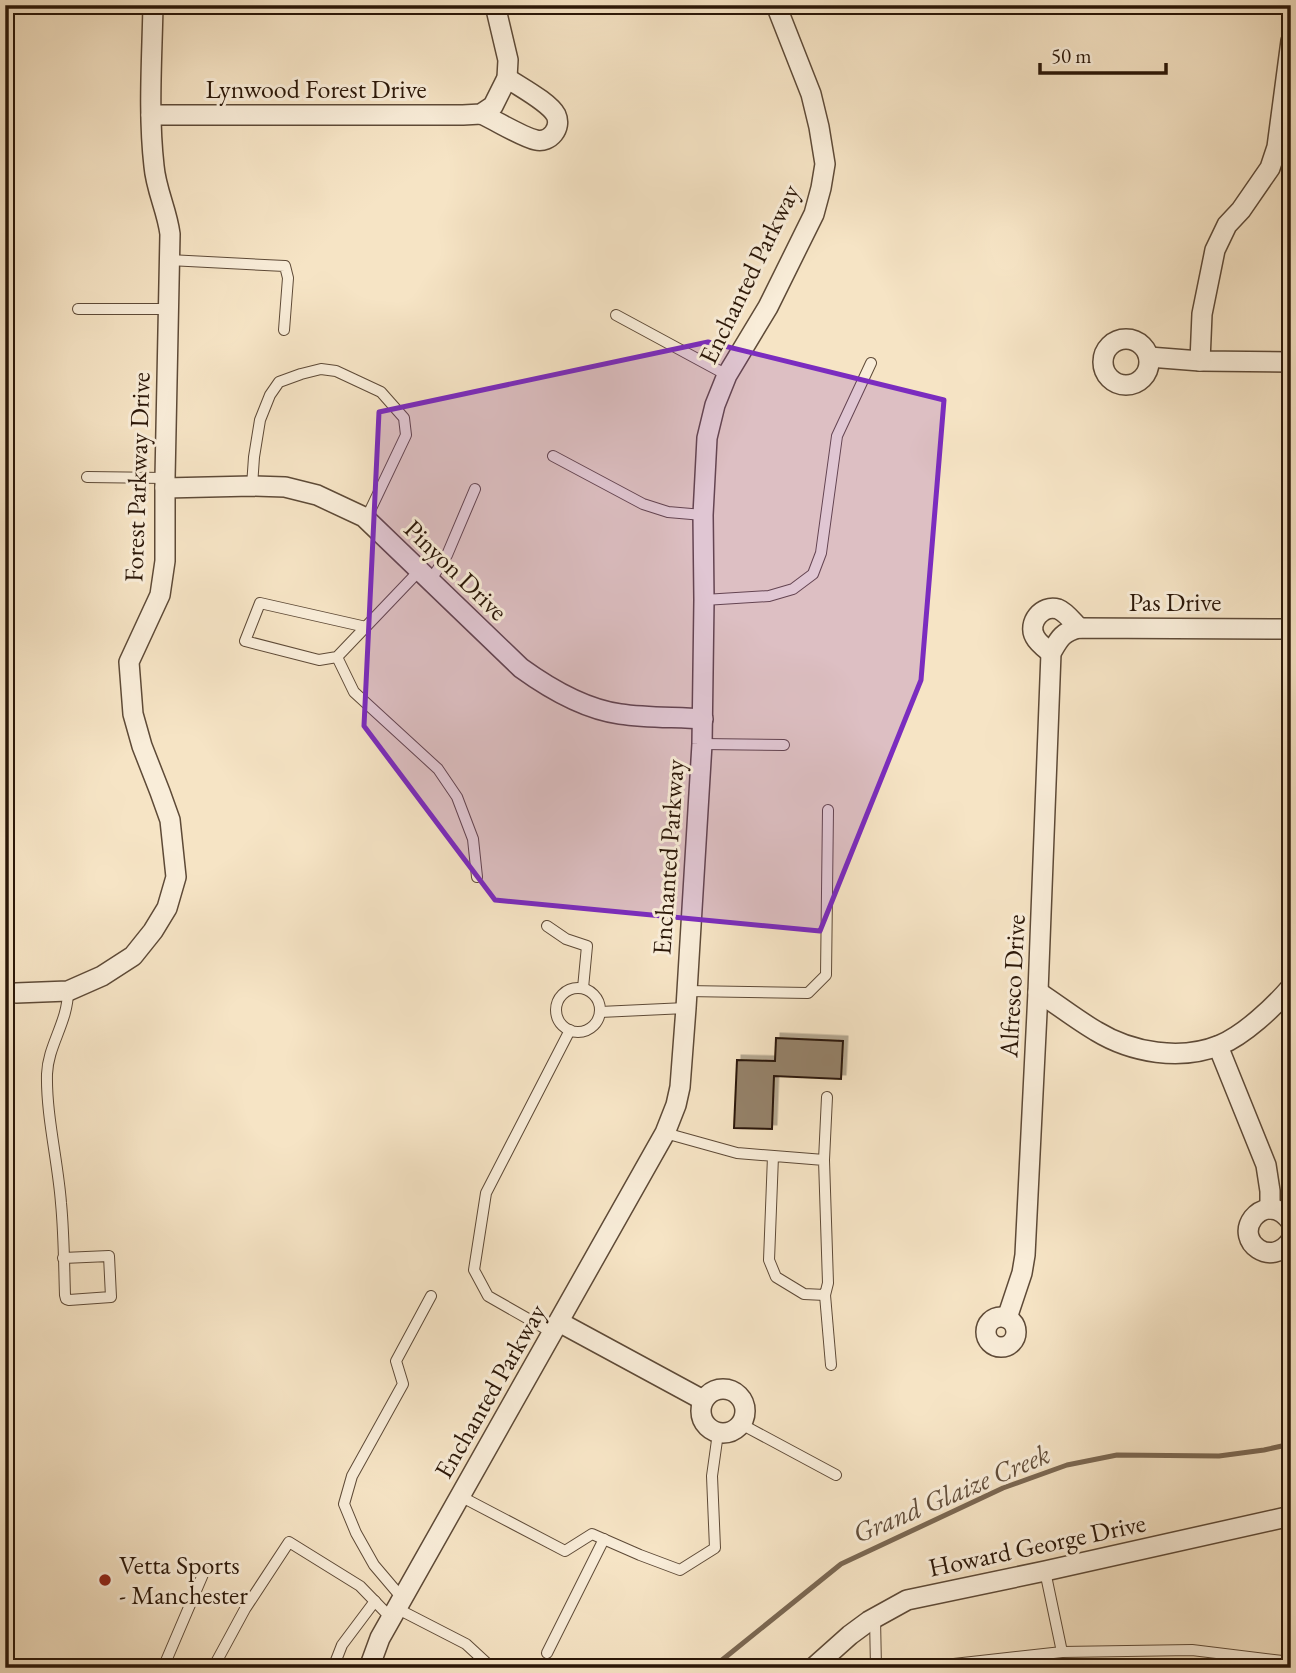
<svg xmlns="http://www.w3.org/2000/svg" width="1296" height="1673" viewBox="0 0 1296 1673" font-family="'EB Garamond',serif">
	<defs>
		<filter id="shadow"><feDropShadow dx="4.5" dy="-4.5" stdDeviation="0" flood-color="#0004"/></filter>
	</defs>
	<rect width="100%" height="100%" fill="#f6e4c5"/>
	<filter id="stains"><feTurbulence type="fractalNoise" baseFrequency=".00286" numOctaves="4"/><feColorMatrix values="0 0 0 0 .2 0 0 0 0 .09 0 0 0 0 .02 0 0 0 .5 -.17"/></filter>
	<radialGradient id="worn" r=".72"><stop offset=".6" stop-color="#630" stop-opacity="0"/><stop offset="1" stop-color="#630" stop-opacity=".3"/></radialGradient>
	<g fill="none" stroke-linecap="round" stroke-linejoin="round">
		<!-- stream -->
		<path stroke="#7b6853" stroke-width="5" d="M706,1668L722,1660L841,1564L1003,1488L1067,1465L1117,1455L1219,1456L1264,1450L1291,1444"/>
	</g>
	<!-- building -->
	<path fill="#95826a" stroke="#2b1708" stroke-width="2" filter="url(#shadow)" d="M776,1038L843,1041L841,1079L774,1076L772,1129L734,1128L737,1060L775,1061Z"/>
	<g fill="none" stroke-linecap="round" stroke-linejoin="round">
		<defs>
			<g id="service">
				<path d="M169,260L285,266L288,278L284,330"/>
				<path d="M78,309H168"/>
				<path d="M616,315L727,375"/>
				<path d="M553,456L643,504L668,512L703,515"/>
				<path d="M87,477L165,478"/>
				<path d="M252,486L254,457L260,420L270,395L279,382L301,374L321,369L336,371L381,392L404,418L406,435L366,519"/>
				<path d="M430,581L447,555L475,489"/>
				<path d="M704,600L769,596L793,589L813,574L821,553L837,436L871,363"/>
				<path d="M366,627L260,603L245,641L319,660L337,657L419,571"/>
				<path d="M337,657L354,692L438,769L457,797L473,839L477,877"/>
				<path d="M702,744L784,745"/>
				<path d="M547,926L566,939L587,946L583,988"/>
				<circle cx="578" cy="1010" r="22"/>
				<path d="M686,991L808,993L826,975L828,810"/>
				<path d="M600,1012L686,1008"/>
				<path d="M665,1133L737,1153L824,1160L828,1283L825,1295L804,1294L776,1277L769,1260L773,1156"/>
				<path d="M824,1160L827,1097"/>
				<path d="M63,1258L109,1256L111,1297L69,1300L66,1299L65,1295C64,1265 64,1234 61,1203C58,1162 46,1115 47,1074C48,1045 68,1022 68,991"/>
				<path d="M825,1295L831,1365"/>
				<path d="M553,1333L488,1296L474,1270L486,1193L570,1030"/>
				<path d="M741,1424L836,1475"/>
				<path d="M460,1496L565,1551L592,1534L640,1555L680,1570L715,1548L712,1476L718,1433"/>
				<path d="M402,1598L374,1565L356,1533L344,1504L352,1476L403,1384L396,1361L431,1296"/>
				<path d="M396,1608L466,1644L492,1668"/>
				<path d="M875,1618L876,1668"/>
				<path d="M1062,1652L1192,1650L1291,1662"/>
				<path d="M547,1653L604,1539"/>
				<path d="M163,1668L204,1572"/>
				<path d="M213,1668L245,1609L289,1542L360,1586L391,1618"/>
				<path d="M333,1668L342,1645L375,1601"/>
				<path d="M918,1668L1062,1652L1045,1571"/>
			</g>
			<g id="minor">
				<path d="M481,114C495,120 522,137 536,140C550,143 562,128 556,115C549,102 520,87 507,78"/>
				<path d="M151,115H463L481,114L493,106L507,78L508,60L495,5"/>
				<circle cx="1126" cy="362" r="23"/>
				<path d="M1149,357L1200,361L1291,362"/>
				<path d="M1200,361L1202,314L1215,250L1227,225L1241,210L1270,168L1277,147L1291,41"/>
				<path d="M165,488L252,486L285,487L317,495L364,517L521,668C550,689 584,709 620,714C647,718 675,717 703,719"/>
				<path d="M1051,653C1046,649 1038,643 1035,637C1027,623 1042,604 1058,609C1066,612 1073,622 1079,628"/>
				<path d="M1038,992C1058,1005 1077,1020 1096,1031C1132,1053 1181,1061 1220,1045C1244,1035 1274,1007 1291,987"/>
				<path d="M16,993L68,991L102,976L133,956L153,931L167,908L176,877L170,820L160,792L142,746L133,714L129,662L160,595L165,561V478L170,234C167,210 156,190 154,166C148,113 152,59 153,5"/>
				<path d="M1218,1046L1266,1165L1270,1191V1209"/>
				<path d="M1291,1222C1285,1213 1278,1208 1268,1209C1262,1210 1257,1213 1253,1218C1235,1242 1272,1269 1291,1240"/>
				<circle cx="1001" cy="1332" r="15"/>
				<path d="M1007,1318L1022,1273L1025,1255L1038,992L1051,653C1059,639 1062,632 1079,628L1291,629"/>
				<path d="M559,1322L703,1400"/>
				<circle cx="723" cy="1411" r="22"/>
				<path d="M369,1668L380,1638L665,1133L676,1105L680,1087L686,1008L702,744L704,600L703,515L707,438L715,405L727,375L768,307L814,214L821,188L825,164L819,127L811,94L776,5"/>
				<path d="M813,1668L850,1635L869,1621L907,1600L1045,1571L1291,1516"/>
			</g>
		</defs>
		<!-- service casing -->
		<use href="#service" stroke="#5e4a37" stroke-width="12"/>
		<!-- minor casing -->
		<use href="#minor" stroke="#5e4a37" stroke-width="22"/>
		<!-- service -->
		<use href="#service" stroke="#f9edd9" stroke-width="10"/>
		<!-- minor -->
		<use href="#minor" stroke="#f9edd9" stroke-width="19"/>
	</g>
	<!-- marked area -->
	<path fill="#7b2cbf" fill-opacity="0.2" stroke="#7b2cbf" stroke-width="5" stroke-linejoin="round" d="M708,342L944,400L921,680L820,931L495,900L364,726L379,412Z"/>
	<!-- markers -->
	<circle fill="#8f2418" stroke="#f9edd9" stroke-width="2.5" cx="105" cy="1580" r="7"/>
	<g text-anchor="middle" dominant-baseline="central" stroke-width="6" stroke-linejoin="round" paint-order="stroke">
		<!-- street labels -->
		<g font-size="26" fill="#2b1708" stroke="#f9edd9">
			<text x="316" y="89">Lynwood Forest Drive</text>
			<text transform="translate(749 274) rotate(-64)">Enchanted Parkway</text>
			<text transform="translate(137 477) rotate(-88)">Forest Parkway Drive</text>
			<text transform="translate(456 570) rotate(44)">Pinyon Drive</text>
			<text x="1175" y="602">Pas Drive</text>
			<text transform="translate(668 857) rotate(-86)">Enchanted Parkway</text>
			<text transform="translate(1012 986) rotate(-87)">Alfresco Drive</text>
			<text transform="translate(490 1391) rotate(-60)">Enchanted Parkway</text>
			<text transform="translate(1037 1545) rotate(-12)">Howard George Drive</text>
		</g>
		<!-- poi labels -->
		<g font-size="26" fill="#2b1708" stroke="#f9edd9" text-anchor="start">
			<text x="119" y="1565">Vetta Sports<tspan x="119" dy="30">- Manchester</tspan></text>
		</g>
		<!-- water labels -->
		<g font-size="28" font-style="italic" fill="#614d3a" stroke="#f9edd9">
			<text transform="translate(951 1493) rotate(-23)">Grand Glaize Creek</text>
		</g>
	</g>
	<!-- margin -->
	<rect width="1296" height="1673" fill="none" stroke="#f6e4c5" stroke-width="28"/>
	<rect x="7" y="7" width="1282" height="1659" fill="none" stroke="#2b1708" stroke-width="3.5"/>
	<rect x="14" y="14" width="1268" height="1645" fill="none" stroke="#2b1708" stroke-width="2"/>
	<!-- scale -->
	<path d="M1040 63v10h126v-10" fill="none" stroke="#2b1708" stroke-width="3.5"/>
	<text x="1051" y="63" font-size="21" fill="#2b1708" stroke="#f9edd9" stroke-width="5" paint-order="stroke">50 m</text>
	<rect width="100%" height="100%" filter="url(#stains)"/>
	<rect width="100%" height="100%" fill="url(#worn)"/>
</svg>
